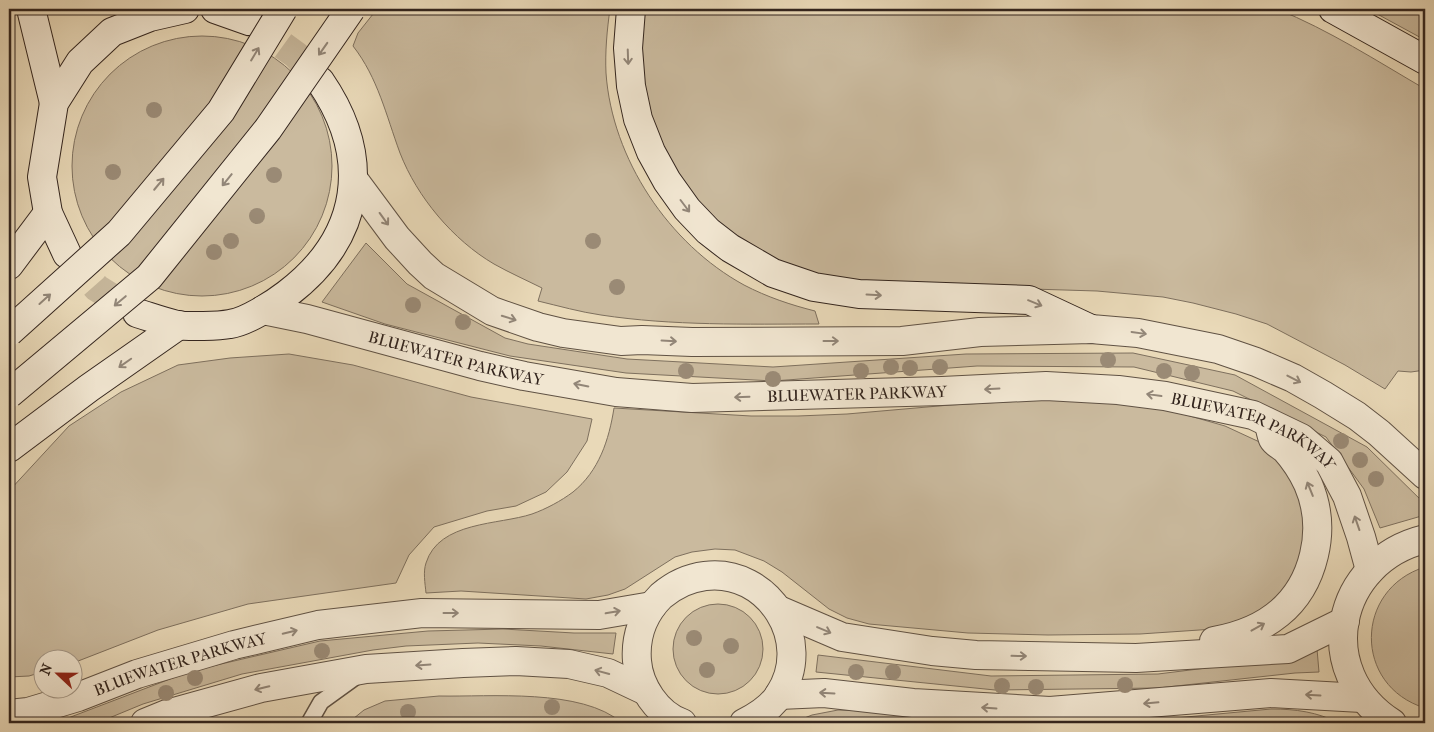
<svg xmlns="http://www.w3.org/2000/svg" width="1434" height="732" viewBox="0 0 1434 732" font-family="'IM FELL French Canon',serif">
	<rect width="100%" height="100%" fill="#e9d9b8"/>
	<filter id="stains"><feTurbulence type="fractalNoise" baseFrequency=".004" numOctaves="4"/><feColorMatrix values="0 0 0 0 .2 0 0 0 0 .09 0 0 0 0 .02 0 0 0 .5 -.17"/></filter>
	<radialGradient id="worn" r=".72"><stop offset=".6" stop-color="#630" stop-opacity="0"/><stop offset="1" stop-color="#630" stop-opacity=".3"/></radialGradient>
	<!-- green -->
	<g fill="#caba9e" stroke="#7e705e">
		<path d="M377,9H610C607,30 605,52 606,73C612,159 669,244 744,285C767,297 791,305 815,311L819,324C746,324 673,326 601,315C580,312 559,306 538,301L542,288C526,280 510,273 494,264C453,240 417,197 400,153C386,115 378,78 353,46L358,33Z"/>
		<path d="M640,9H1277C1329,30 1377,61 1425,89V370L1411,372L1398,371L1385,389L1345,365L1267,324L1236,314L1193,303L1163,297L1097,291L867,284L808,277L734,238L679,182L642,103Z"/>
		<path d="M1368,9H1425V40Z"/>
		<circle cx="202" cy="166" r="130"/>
		<path d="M366,243L407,284L505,338L528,344L627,359L773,367L966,354L1133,353L1235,375L1367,447L1425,504V515L1380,528L1364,489L1326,437L1233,391L1134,367L977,366L773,381L626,373L510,356L385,324L322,302Z"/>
		<path d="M289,354L353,365L471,397L592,419L587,441L567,472L546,492L516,506L487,511L434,527L409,555L396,583L248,604L158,630L73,663L72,660H42V672L29,676L9,677V491L69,426L121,392L178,365L230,358Z"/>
		<path d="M1040,400H1104L1169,410L1225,426L1266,445L1304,496V559L1277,604L1229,628L1140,634L1048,635L968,633L869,624L847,618L829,609L782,572L764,561L735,550L715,549L692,552L675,557L625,589L608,595L586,599L461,591L426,593C425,583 423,572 426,563C439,521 499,525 532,514C546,509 561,501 573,492C599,471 609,440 614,408L751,416H798L847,414L950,405Z"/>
		<path d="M1425,567V708C1353,686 1354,589 1425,567Z"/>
		<circle cx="718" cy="649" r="45"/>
		<path d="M503,629L574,633H616L613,654L541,646L478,643L406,646L373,650L242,674L143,704L97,723H55L191,671L320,641L428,631Z"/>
		<path d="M1317,649L1319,672L1295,673L1158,688L995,690L816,672L818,655L991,676L1158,674L1287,658Z"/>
		<path d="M439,696C490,697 582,688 622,723H348L364,710L385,701Z"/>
		<path d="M1271,709C1296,709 1317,712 1339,723H1122Z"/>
		<path d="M838,710L869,711L969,723H792L812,715Z"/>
	</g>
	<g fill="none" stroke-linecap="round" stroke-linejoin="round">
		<!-- secondary-tunnel -->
		<g stroke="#c5b599" stroke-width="28" stroke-dasharray="28 14" stroke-linecap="butt">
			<path d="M249,21L296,55L320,81"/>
			<path d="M67,254L97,288L137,313"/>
		</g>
		<defs>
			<path id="lane" d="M309,723L321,702L357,676"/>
			<g id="street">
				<path d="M354,180L397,238L420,263L434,276L492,311L538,327L563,333L621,341L642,340L692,342L902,341L980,332L1091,329L1138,333L1218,349L1256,362L1293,378L1323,395L1357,416L1379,433L1425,475"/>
				<path id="s1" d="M263,310L307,319L480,366L524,376L616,392L692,398L942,391L1046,386L1118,390L1165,396L1253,415L1301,438L1329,462L1347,496L1361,537L1370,570"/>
				<path d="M779,610L842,637L932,651L976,655L1136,658L1288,649L1345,621"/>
				<path d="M1214,641C1265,632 1302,606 1314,555C1320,530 1318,507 1308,484C1302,471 1294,459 1285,449C1281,446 1275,443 1273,439C1271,435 1270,428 1269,424"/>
				<path d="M779,695L824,693L913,703L1050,711L1271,693L1362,698"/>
				<path id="s2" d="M9,714L28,712L78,697L137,674L234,645L318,625L422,613L599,615L652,606"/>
				<path d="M145,723L167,714L261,688L366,669L463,663L516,661L569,664L608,673L646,691"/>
				<path d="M682,723C657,714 639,686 637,661C635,637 643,614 661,596C674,585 688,578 705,576C768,568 815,641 779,695C771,708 758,716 744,723"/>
				<path d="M1392,723C1312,672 1335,561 1425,539"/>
			</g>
			<g id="secondary">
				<path d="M31,9L54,103"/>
				<path d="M215,9L249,21"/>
				<path d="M631,9L628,48L631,86L638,119L651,152L667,181L687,209L708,231L730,248L773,273L814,287L859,294L1029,300L1091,329"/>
				<path d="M1333,9L1425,60"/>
				<path d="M67,254L48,213L42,177L54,103L80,62L112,32L150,17L185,9"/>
				<path d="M9,265L48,213"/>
				<path d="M137,313C150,317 164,322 177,325C188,327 219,326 230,324C246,322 274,304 287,294C362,237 373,158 320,81"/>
				<path d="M9,448L89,388L179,325"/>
			</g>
		</defs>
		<!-- lane casing -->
		<use href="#lane" stroke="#605244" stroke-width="18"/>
		<!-- street casing -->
		<use href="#street" stroke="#605244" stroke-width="30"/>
		<!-- secondary casing -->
		<use href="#secondary" stroke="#33251e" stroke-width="30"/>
		<!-- lane -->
		<use href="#lane" stroke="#f1e6d1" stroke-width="15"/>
		<!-- street -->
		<use href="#street" stroke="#f1e6d1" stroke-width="28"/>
		<!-- secondary -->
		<use href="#secondary" stroke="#f1e6d1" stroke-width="28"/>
		<defs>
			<g id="secondary-bridge">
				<path d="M9,332L119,233L221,111L283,9"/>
				<path d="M9,394L149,277L268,129L351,9"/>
			</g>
		</defs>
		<!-- secondary-bridge casing -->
		<use href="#secondary-bridge" stroke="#33251e" stroke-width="30" stroke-linecap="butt"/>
		<!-- secondary-bridge -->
		<use href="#secondary-bridge" stroke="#f1e6d1" stroke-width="28"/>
	</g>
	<!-- trees -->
	<g fill="#9a8a75">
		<circle cx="154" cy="110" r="8"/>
		<circle cx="113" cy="172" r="8"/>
		<circle cx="274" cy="175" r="8"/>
		<circle cx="257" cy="216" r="8"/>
		<circle cx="231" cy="241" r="8"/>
		<circle cx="593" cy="241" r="8"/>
		<circle cx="214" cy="252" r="8"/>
		<circle cx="617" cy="287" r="8"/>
		<circle cx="413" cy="305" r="8"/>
		<circle cx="463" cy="322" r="8"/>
		<circle cx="1108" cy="360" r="8"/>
		<circle cx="891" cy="367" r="8"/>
		<circle cx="940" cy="367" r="8"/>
		<circle cx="910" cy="368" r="8"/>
		<circle cx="686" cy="371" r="8"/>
		<circle cx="861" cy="371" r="8"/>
		<circle cx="1164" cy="371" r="8"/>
		<circle cx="1192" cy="373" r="8"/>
		<circle cx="773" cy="379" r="8"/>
		<circle cx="1341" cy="441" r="8"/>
		<circle cx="1360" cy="460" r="8"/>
		<circle cx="1376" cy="479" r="8"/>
		<circle cx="694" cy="638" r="8"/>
		<circle cx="731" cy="646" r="8"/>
		<circle cx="322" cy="651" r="8"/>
		<circle cx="707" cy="670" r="8"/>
		<circle cx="856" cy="672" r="8"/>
		<circle cx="893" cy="672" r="8"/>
		<circle cx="195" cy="678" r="8"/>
		<circle cx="1125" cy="685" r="8"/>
		<circle cx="1002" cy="686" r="8"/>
		<circle cx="1036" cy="687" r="8"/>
		<circle cx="166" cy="693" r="8"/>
		<circle cx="552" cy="707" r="8"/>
		<circle cx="408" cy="712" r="8"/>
	</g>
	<!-- one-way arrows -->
	<defs><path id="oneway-shaft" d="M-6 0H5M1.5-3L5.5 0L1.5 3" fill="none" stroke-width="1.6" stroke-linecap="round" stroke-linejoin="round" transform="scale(1.25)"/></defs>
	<g stroke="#928678">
		<use href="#oneway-shaft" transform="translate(323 49) rotate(125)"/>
		<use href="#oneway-shaft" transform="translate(255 54) rotate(-59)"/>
		<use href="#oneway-shaft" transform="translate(628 57) rotate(88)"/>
		<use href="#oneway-shaft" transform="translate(227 180) rotate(129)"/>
		<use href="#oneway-shaft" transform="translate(159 184) rotate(-50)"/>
		<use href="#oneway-shaft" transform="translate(685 206) rotate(53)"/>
		<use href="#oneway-shaft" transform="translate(384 219) rotate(54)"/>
		<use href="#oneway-shaft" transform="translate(874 295) rotate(3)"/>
		<use href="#oneway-shaft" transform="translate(45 299) rotate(-42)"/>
		<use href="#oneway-shaft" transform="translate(120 301) rotate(140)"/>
		<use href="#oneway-shaft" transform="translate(1035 303) rotate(22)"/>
		<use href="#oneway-shaft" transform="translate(509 318) rotate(17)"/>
		<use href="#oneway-shaft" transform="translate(1139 333) rotate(8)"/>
		<use href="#oneway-shaft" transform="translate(669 341) rotate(3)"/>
		<use href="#oneway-shaft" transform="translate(831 341)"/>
		<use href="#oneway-shaft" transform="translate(125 363) rotate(145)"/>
		<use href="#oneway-shaft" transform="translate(1294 379) rotate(27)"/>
		<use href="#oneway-shaft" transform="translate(581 385) rotate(-169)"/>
		<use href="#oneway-shaft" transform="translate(992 389) rotate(177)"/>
		<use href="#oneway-shaft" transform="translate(1154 395) rotate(-172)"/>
		<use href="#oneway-shaft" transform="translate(742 397) rotate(178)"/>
		<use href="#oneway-shaft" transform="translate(1310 489) rotate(-112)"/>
		<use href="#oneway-shaft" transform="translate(1357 523) rotate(-109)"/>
		<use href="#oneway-shaft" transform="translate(613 612) rotate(-10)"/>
		<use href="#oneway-shaft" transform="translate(451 613)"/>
		<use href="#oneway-shaft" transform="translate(1258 627) rotate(-29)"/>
		<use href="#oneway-shaft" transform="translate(824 630) rotate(23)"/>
		<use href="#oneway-shaft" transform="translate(290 632) rotate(-13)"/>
		<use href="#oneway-shaft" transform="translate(1019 656) rotate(1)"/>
		<use href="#oneway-shaft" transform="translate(423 665) rotate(176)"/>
		<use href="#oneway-shaft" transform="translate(602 672) rotate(-165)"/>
		<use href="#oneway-shaft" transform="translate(262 688) rotate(167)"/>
		<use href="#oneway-shaft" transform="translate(827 693) rotate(-177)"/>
		<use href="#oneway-shaft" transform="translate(1313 695) rotate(-177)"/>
		<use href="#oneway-shaft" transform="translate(1151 703) rotate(175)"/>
		<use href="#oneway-shaft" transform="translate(989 708) rotate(-176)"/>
	</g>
	<g text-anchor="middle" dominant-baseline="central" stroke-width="5" stroke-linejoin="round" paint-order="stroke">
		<!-- street labels -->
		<g font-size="16" fill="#33251e" stroke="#f1e6d1">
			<text stroke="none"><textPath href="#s1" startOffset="199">BLUEWATER PARKWAY</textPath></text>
			<text stroke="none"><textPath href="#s1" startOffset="604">BLUEWATER PARKWAY</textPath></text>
			<text stroke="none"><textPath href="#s1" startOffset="1009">BLUEWATER PARKWAY</textPath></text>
			<text stroke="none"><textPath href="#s2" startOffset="179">BLUEWATER PARKWAY</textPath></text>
		</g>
	</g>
	<!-- margin -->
	<rect width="1434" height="732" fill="none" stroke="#e9d9b8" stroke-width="30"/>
	<rect x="10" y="10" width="1414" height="712" fill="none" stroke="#33251e" stroke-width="2.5"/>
	<rect x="15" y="15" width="1404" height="702" fill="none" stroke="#33251e"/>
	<!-- north arrow -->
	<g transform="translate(58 674) rotate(292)"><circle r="24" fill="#f1e6d1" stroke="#a59989"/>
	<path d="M0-4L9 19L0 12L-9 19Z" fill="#8f2418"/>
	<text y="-8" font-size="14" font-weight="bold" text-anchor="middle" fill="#33251e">N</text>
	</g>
	<rect width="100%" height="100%" filter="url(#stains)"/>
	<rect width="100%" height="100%" fill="url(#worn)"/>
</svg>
